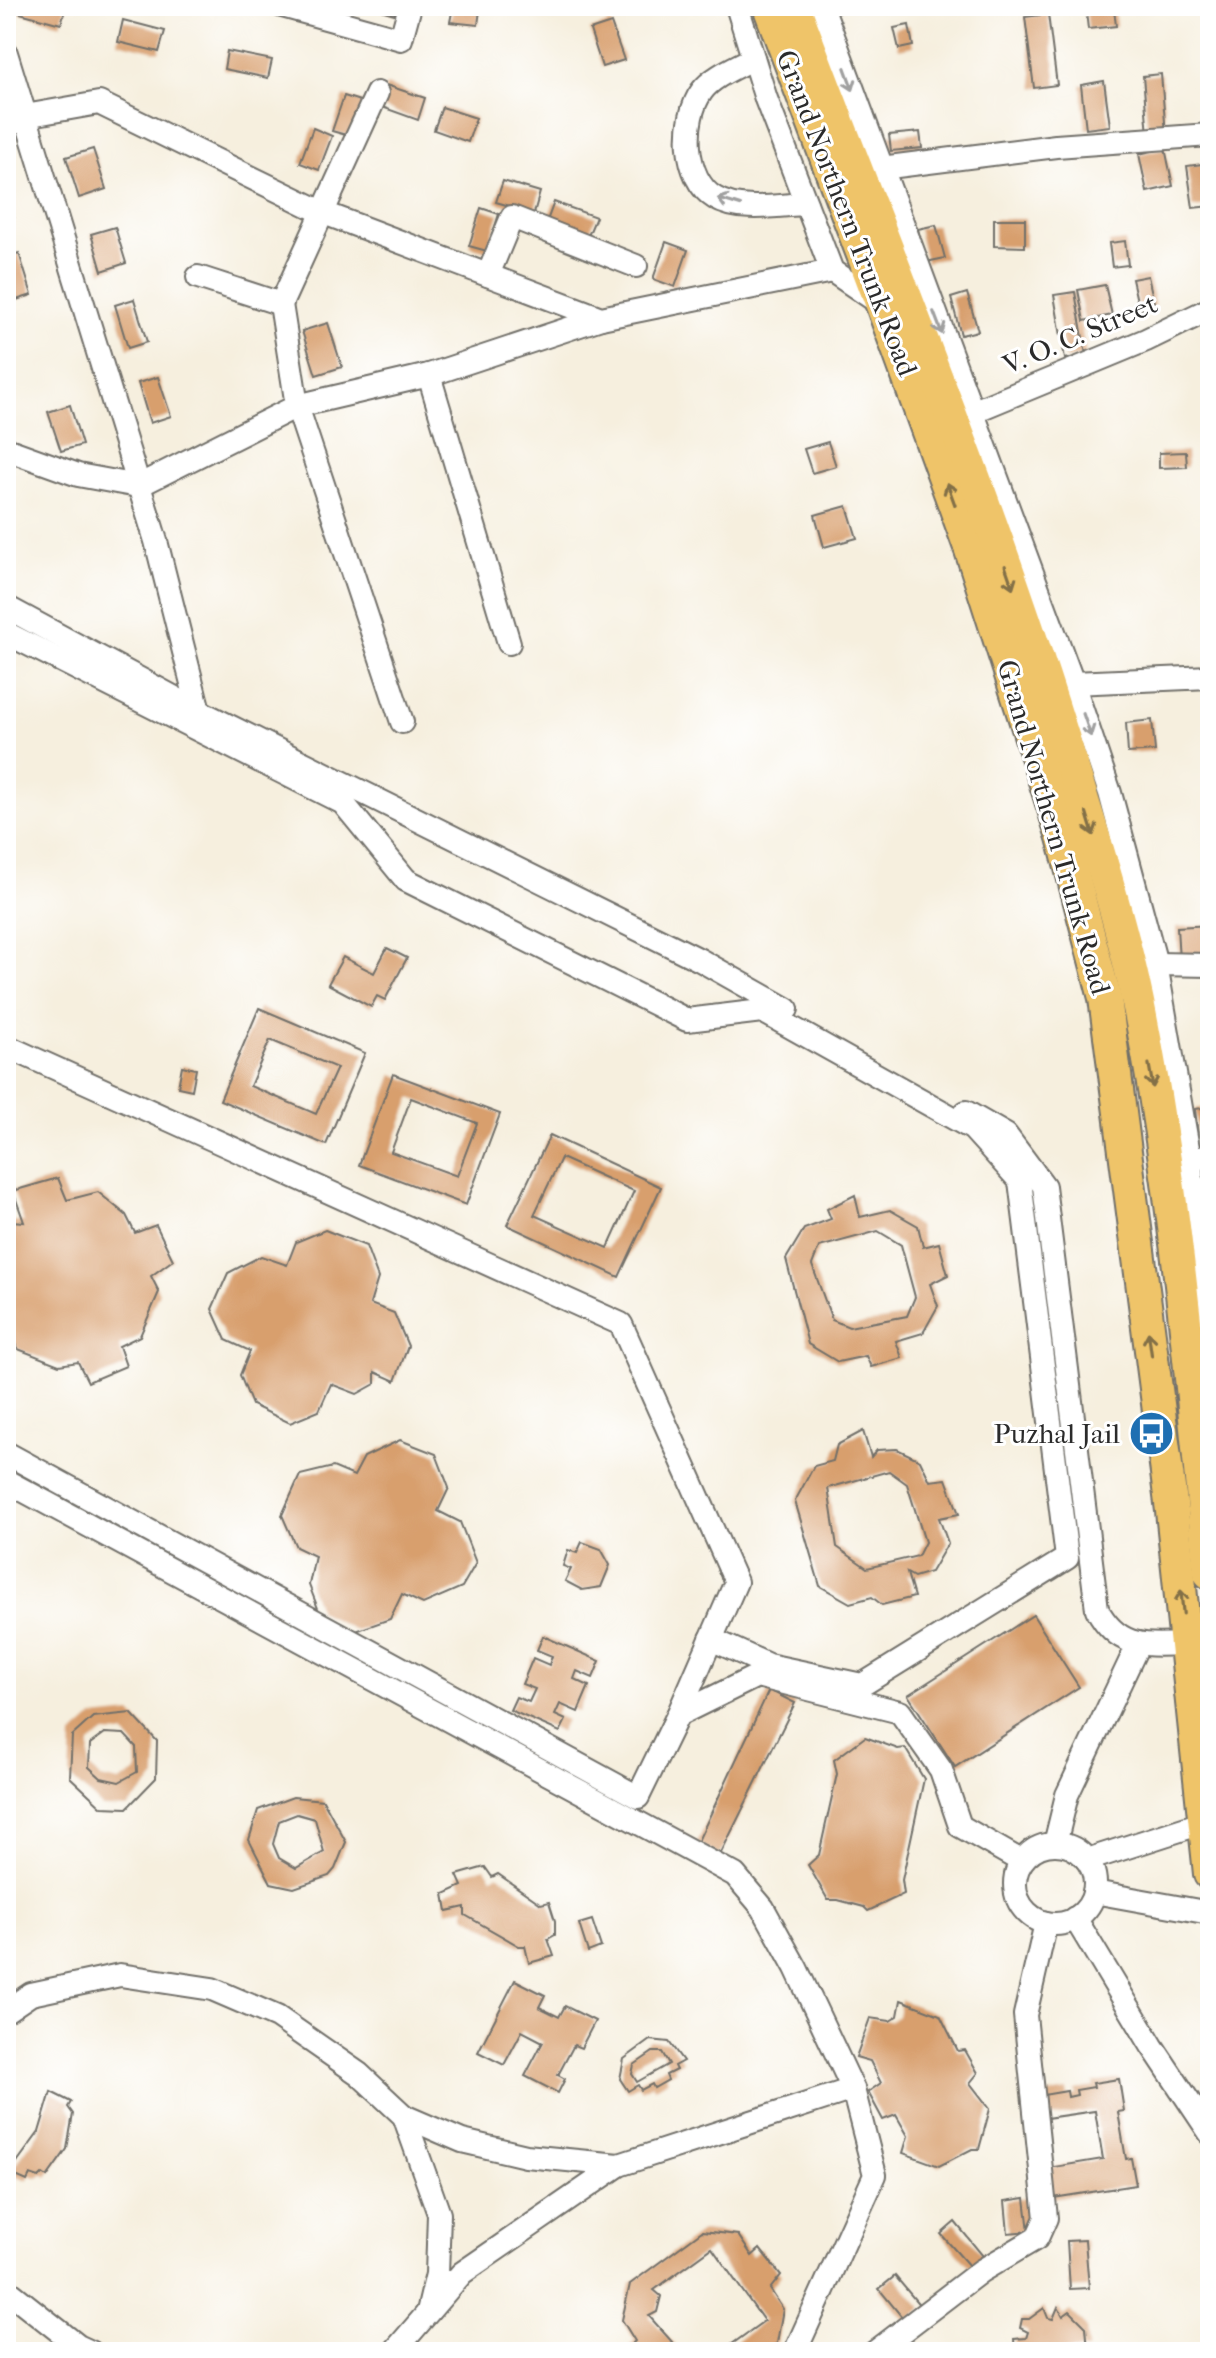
<svg xmlns="http://www.w3.org/2000/svg" width="1216" height="2358" viewBox="0 0 1216 2358" font-family="'IM FELL French Canon',serif">
	<rect width="100%" height="100%" fill="#fff"/>
	<filter id="ink" filterUnits="userSpaceOnUse"><feTurbulence type="fractalNoise" baseFrequency=".0125" numOctaves="2"/><feDisplacementMap in="SourceGraphic" scale="16" xChannelSelector="R" yChannelSelector="G"/><feConvolveMatrix kernelMatrix="1 2 1 2 8 2 1 2 1" color-interpolation-filters="sRGB"/></filter>
	<filter id="wash" filterUnits="userSpaceOnUse"><feTurbulence type="fractalNoise" baseFrequency=".006" numOctaves="4" result="noise"/><feDisplacementMap in="SourceGraphic" scale="32" xChannelSelector="R" yChannelSelector="G"/><feGaussianBlur stdDeviation="1.8" result="paint"/><feColorMatrix in="noise" values="0 0 0 0 0 0 0 0 0 0 0 0 0 0 0 0 0 1.4 0 .05"/><feComposite in="paint" operator="in"/></filter>
	<g filter="url(#wash)">
		<rect width="100%" height="100%" fill="#f6efde"/>
		<g id="blocks">
			<!-- building -->
			<g fill="#d89f6d" fill-rule="evenodd">
				<path d="M22,6H66L61,24L20,13Z"/>
				<path d="M368,6H397L394,14Z"/>
				<path d="M453,7L480,10L478,25L450,22Z"/>
				<path d="M1114,9L1116,26L1088,29L1086,12Z"/>
				<path d="M1048,14L1057,85L1034,88L1025,17Z"/>
				<path d="M123,20L165,31L159,52L118,42Z"/>
				<path d="M611,23L624,60L602,67L590,30Z"/>
				<path d="M909,25L913,46L899,49L894,28Z"/>
				<path d="M227,51L272,60L268,78L224,69Z"/>
				<path d="M1161,74L1166,134L1148,135L1143,76Z"/>
				<path d="M1104,81L1110,126L1086,129L1081,85Z"/>
				<path d="M386,85L425,98L418,120L379,106Z"/>
				<path d="M344,96L363,102L353,137L332,131Z"/>
				<path d="M442,107L476,118L468,142L434,130Z"/>
				<path d="M313,128L332,136L319,170L300,163Z"/>
				<path d="M920,132L922,148L891,151L889,135Z"/>
				<path d="M1165,148L1173,186L1147,192L1139,154Z"/>
				<path d="M93,149L106,189L79,198L66,157Z"/>
				<path d="M1210,163V206L1193,208L1187,166Z"/>
				<path d="M503,181L540,192L534,213L496,202Z"/>
				<path d="M6,195L14,217L6,219Z"/>
				<path d="M554,202L596,217L588,236L547,221Z"/>
				<path d="M481,208L499,214L487,251L469,246Z"/>
				<path d="M994,219H1025V247L994,246Z"/>
				<path d="M936,225L945,258L926,262L918,229Z"/>
				<path d="M115,227L126,263L102,271L91,234Z"/>
				<path d="M1125,241L1128,265L1112,267L1109,243Z"/>
				<path d="M666,242L688,250L675,287L653,279Z"/>
				<path d="M19,253L32,295L13,301L6,277V257Z"/>
				<path d="M1148,276L1155,307L1139,310L1132,279Z"/>
				<path d="M1105,285L1112,315L1084,321L1078,290Z"/>
				<path d="M1075,292L1086,355L1065,359L1054,295Z"/>
				<path d="M967,293L978,331L961,335L951,298Z"/>
				<path d="M134,299L147,342L128,348L115,305Z"/>
				<path d="M328,323L342,367L316,375L302,331Z"/>
				<path d="M158,377L171,416L150,423L138,383Z"/>
				<path d="M70,405L82,445L61,451L48,412Z"/>
				<path d="M828,442L836,466L812,473L804,449Z"/>
				<path d="M1186,452L1187,467L1159,468V453Z"/>
				<path d="M847,506L857,538L824,547L815,515Z"/>
				<path d="M1152,720L1155,751L1128,753L1126,723Z"/>
				<path d="M1210,925V958L1179,960L1177,927Z"/>
				<path d="M387,948L407,958L385,1000L377,996L371,1007L328,984L343,957L374,973Z"/>
				<path d="M259,1008L365,1053L326,1145L220,1100ZM270,1040L337,1068L316,1114L250,1086Z"/>
				<path d="M182,1066L196,1069L192,1090L178,1087Z"/>
				<path d="M393,1074L500,1114L466,1205L359,1165ZM411,1098L477,1123L457,1176L391,1152Z"/>
				<path d="M1210,1107V1143L1199,1144L1195,1109Z"/>
				<path d="M550,1135L661,1187L619,1277L507,1225ZM561,1158L634,1191L608,1248L534,1215Z"/>
				<path d="M58,1178L67,1200L98,1192L126,1215L135,1233L156,1225L173,1260L151,1276L159,1292L140,1336L119,1346L126,1366L88,1382L78,1362L59,1365L18,1349L6,1328V1224L12,1221L24,1222L13,1191Z"/>
				<path d="M855,1195L860,1217L890,1210L918,1226L923,1247L939,1243L948,1275L930,1284L938,1306L923,1333L896,1341L902,1358L871,1367L866,1356L838,1362L808,1344L786,1259L804,1229L831,1219L827,1209ZM878,1231L901,1245L915,1297L907,1316L849,1327L832,1320L812,1265L819,1247Z"/>
				<path d="M325,1230L366,1246L378,1278L370,1304L394,1313L408,1346L395,1381L375,1372V1384L357,1394L331,1384L319,1411L290,1423L252,1405L240,1375L250,1351L226,1340L212,1309L228,1273L261,1256L287,1265L296,1242Z"/>
				<path d="M863,1431L871,1457L877,1450L897,1449L920,1460L930,1481L946,1479L959,1514L939,1518L948,1543L931,1572L914,1577L907,1573L914,1597L882,1605L872,1597L850,1603L820,1586L795,1501L814,1466L833,1461L837,1445ZM889,1471L907,1484L925,1542L918,1556L867,1568L837,1547L828,1488Z"/>
				<path d="M400,1440L436,1454L449,1488L438,1511L460,1522L476,1563L462,1587L423,1604L402,1594L390,1619L356,1631L319,1611L309,1585L315,1556L296,1547L282,1515L300,1475L333,1467L354,1476L364,1457Z"/>
				<path d="M582,1542L601,1549L610,1565L601,1587L582,1590L565,1581L571,1569L563,1566L568,1550L577,1553Z"/>
				<path d="M1033,1615L1079,1687L955,1767L908,1695Z"/>
				<path d="M543,1636L600,1661L593,1678L577,1671L574,1679L589,1686L578,1712L560,1704L555,1715L566,1720L560,1732L510,1710L516,1697L529,1702L535,1689L522,1684L533,1658L549,1665L552,1656L537,1650Z"/>
				<path d="M769,1690L795,1703L720,1855L697,1843Z"/>
				<path d="M131,1713L157,1741L156,1778L127,1808L102,1807L70,1777L72,1736L93,1717ZM105,1733L124,1734L136,1747L137,1772L119,1782L101,1778L89,1767L90,1744Z"/>
				<path d="M865,1737L898,1749L905,1748L924,1779L902,1880L904,1894L868,1911L864,1907L838,1900H828L808,1865L819,1855L837,1774L834,1760Z"/>
				<path d="M293,1797L323,1800L346,1842L335,1869L329,1876L294,1888L271,1883L249,1840L258,1810ZM297,1814L315,1819L324,1852L296,1868L279,1858L273,1844L279,1821Z"/>
				<path d="M485,1867L492,1877L498,1874L541,1904L549,1902L555,1921V1935L548,1939L554,1956L529,1963L525,1946H519L465,1915V1907L447,1911L444,1894L462,1886L457,1875Z"/>
				<path d="M592,1920L601,1947L588,1952L579,1924Z"/>
				<path d="M515,1980L545,1995L539,2007L559,2017L565,2006L595,2021L581,2048L574,2045L558,2075L565,2079L558,2093L525,2076L543,2042L522,2031L504,2065L478,2052Z"/>
				<path d="M901,2000L940,2015L958,2051L965,2050L978,2073L970,2083L990,2109L979,2149H972L939,2166L903,2153L908,2136L896,2115L883,2120L868,2092L881,2083L870,2061L856,2057L870,2018L890,2021L898,2016Z"/>
				<path d="M650,2040L669,2042L683,2061L674,2066L676,2070L666,2075L668,2080L654,2088L652,2084L641,2090L638,2085L628,2091L620,2079L624,2059ZM653,2052H662L669,2064L637,2082L632,2074L634,2065Z"/>
				<path d="M1119,2079L1124,2111L1118,2112L1126,2159L1131,2158L1136,2185L1053,2198L1048,2168L1103,2159L1095,2111L1046,2118L1043,2095L1067,2091L1068,2097L1077,2095L1076,2090L1094,2087L1093,2083Z"/>
				<path d="M51,2092L71,2102L68,2107L73,2114L67,2149L47,2177L43,2174L39,2178L30,2175L27,2181L9,2173L39,2132Z"/>
				<path d="M1025,2198L1029,2231L1008,2233L1005,2201Z"/>
				<path d="M955,2222L983,2256L970,2267L941,2234Z"/>
				<path d="M702,2231L738,2235L752,2256L760,2249L781,2275L770,2289L783,2309L777,2343L762,2352H721L764,2321L712,2248L654,2290L661,2296L657,2312L649,2316L681,2352H631L628,2348L635,2341L622,2320L630,2284Z"/>
				<path d="M1085,2240L1089,2288L1070,2289L1067,2241Z"/>
				<path d="M895,2276L922,2308L906,2322L879,2289Z"/>
				<path d="M1058,2307L1063,2316L1070,2311L1086,2327L1088,2350L1015,2352L1014,2339L1026,2338L1028,2332L1020,2328L1022,2319H1029L1044,2308L1048,2318L1053,2319Z"/>
			</g>
		</g>
	</g>
	<g filter="url(#ink)">
		<use href="#blocks" fill-opacity="0" stroke="#72706a" stroke-width="2"/>
		<g fill="none" stroke-linecap="round" stroke-linejoin="round">
			<defs>
				<g id="minor">
					<path d="M282,6L401,39L410,6"/>
					<path d="M737,6L766,99L832,271L882,305"/>
					<path d="M822,6L1073,683L1110,793L1156,964L1190,1160L1210,1364"/>
					<path d="M6,53L156,541L199,711"/>
					<path d="M753,58C737,67 713,76 702,91C682,118 683,179 715,198C740,213 778,205 806,204"/>
					<path d="M6,128L25,116L99,103L324,213L601,318L832,271"/>
					<path d="M881,168L1056,146L1210,135"/>
					<path d="M488,275L512,217L636,266"/>
					<path d="M198,277L281,304L377,93"/>
					<path d="M281,304L297,406L402,722"/>
					<path d="M429,375L509,643"/>
					<path d="M972,412L1146,340L1210,309"/>
					<path d="M6,449L78,475L138,486L297,406L429,375L601,318"/>
					<path d="M6,607L199,711L700,960L787,1009"/>
					<path d="M6,633L343,803L406,880L687,1020L762,1011L973,1129L1020,1181L1067,1558L862,1685L768,1665L711,1639"/>
					<path d="M1073,683L1210,677"/>
					<path d="M1156,964L1210,965"/>
					<path d="M6,1046L621,1324L736,1582L678,1715L757,1676L900,1712L941,1770L960,1826L1021,1861"/>
					<path d="M966,1112L1006,1135L1044,1186L1097,1609C1119,1650 1146,1645 1187,1644"/>
					<path d="M1190,1160L1210,1156"/>
					<path d="M6,1453L638,1797L678,1715"/>
					<path d="M6,1481L735,1875L763,1908L796,1968L853,2089L875,2175L795,2352"/>
					<path d="M1055,1844L1067,1795L1138,1645"/>
					<circle cx="1055" cy="1884" r="40"/>
					<path d="M1087,1860L1205,1822"/>
					<path d="M1094,1892L1210,1913"/>
					<path d="M1075,1918L1152,2046L1210,2133"/>
					<path d="M6,2011L31,1994L120,1975L212,1989L277,2017L359,2074L404,2116L439,2214L437,2274L428,2312"/>
					<path d="M404,2116L462,2141L526,2156L619,2165"/>
					<path d="M6,2289L78,2346L91,2352"/>
					<path d="M394,2352L462,2273L619,2165L853,2089"/>
					<path d="M875,2352L981,2271L1037,2238L1046,2218L1025,2015L1046,1923"/>
				</g>
				<g id="highway">
					<path d="M769,6L882,305L971,550L1063,837L1105,998L1172,1511L1210,1874"/>
					<path d="M794,6C888,257 992,503 1070,759C1096,843 1123,927 1140,1012C1176,1195 1192,1387 1210,1573"/>
				</g>
			</defs>
			<!-- minor casing -->
			<use href="#minor" stroke="#72706a" stroke-width="26"/>
			<!-- highway casing -->
			<use href="#highway" stroke="#72706a" stroke-width="36"/>
			<!-- minor -->
			<use href="#minor" stroke="#fff" stroke-width="22"/>
			<!-- highway -->
			<use href="#highway" stroke="#efc469" stroke-width="32"/>
		</g>
		<!-- one-way arrows -->
		<defs><path id="oneway-shaft" d="M-6 0H5M1.5-3L5.5 0L1.5 3" fill="none" stroke-width="1.6" stroke-linecap="round" stroke-linejoin="round" transform="scale(2)"/></defs>
		<g stroke="#a0a0a0">
			<use href="#oneway-shaft" transform="translate(849 79) rotate(70)"/>
			<use href="#oneway-shaft" transform="translate(729 202) rotate(-163)"/>
			<use href="#oneway-shaft" transform="translate(938 323) rotate(69)"/>
			<use href="#oneway-shaft" transform="translate(1087 725) rotate(71)"/>
		</g>
		<g stroke="#837047">
			<use href="#oneway-shaft" transform="translate(951 494) rotate(-110)"/>
			<use href="#oneway-shaft" transform="translate(1009 577) rotate(71)"/>
			<use href="#oneway-shaft" transform="translate(1090 824) rotate(73)"/>
			<use href="#oneway-shaft" transform="translate(1151 1076) rotate(80)"/>
			<use href="#oneway-shaft" transform="translate(1150 1344) rotate(-98)"/>
			<use href="#oneway-shaft" transform="translate(1182 1602) rotate(-96)"/>
		</g>
	</g>
	<!-- icons -->
	<defs>
		<symbol id="bus-disc" viewBox="-11 -11 22 22"><circle r="9.5" fill="#1f6fb2" stroke="#fff"/><path d="M-5-6H5V4H4V6H2V4H-2V6H-4V4H-5ZM-3.5-4V0h7V-4ZM-3.5 1.2v1.5H-2V1.2ZM2 1.2v1.5H3.5V1.2Z" fill="#fff"/></symbol>
	</defs>
	<g fill-rule="evenodd">
		<use href="#bus-disc" x="1126" y="1408" width="51" height="51"/>
	</g>
	<g text-anchor="middle" dominant-baseline="central" stroke-width="6" stroke-linejoin="round" paint-order="stroke">
		<!-- street labels -->
		<g font-size="28" fill="#2b2b2b" stroke="#fff">
			<text transform="translate(847 213) rotate(69)">Grand Northern Trunk Road</text>
			<text transform="translate(1080 334) rotate(-23)">V. O. C. Street</text>
			<text transform="translate(1054 827) rotate(74)">Grand Northern Trunk Road</text>
		</g>
		<!-- poi labels -->
		<g font-size="28" fill="#2b2b2b" stroke="#fff" text-anchor="end">
			<text x="1120" y="1433">Puzhal Jail</text>
		</g>
	</g>
	<!-- margin -->
	<rect width="1216" height="2358" fill="none" stroke="#fff" stroke-width="32"/>
</svg>
